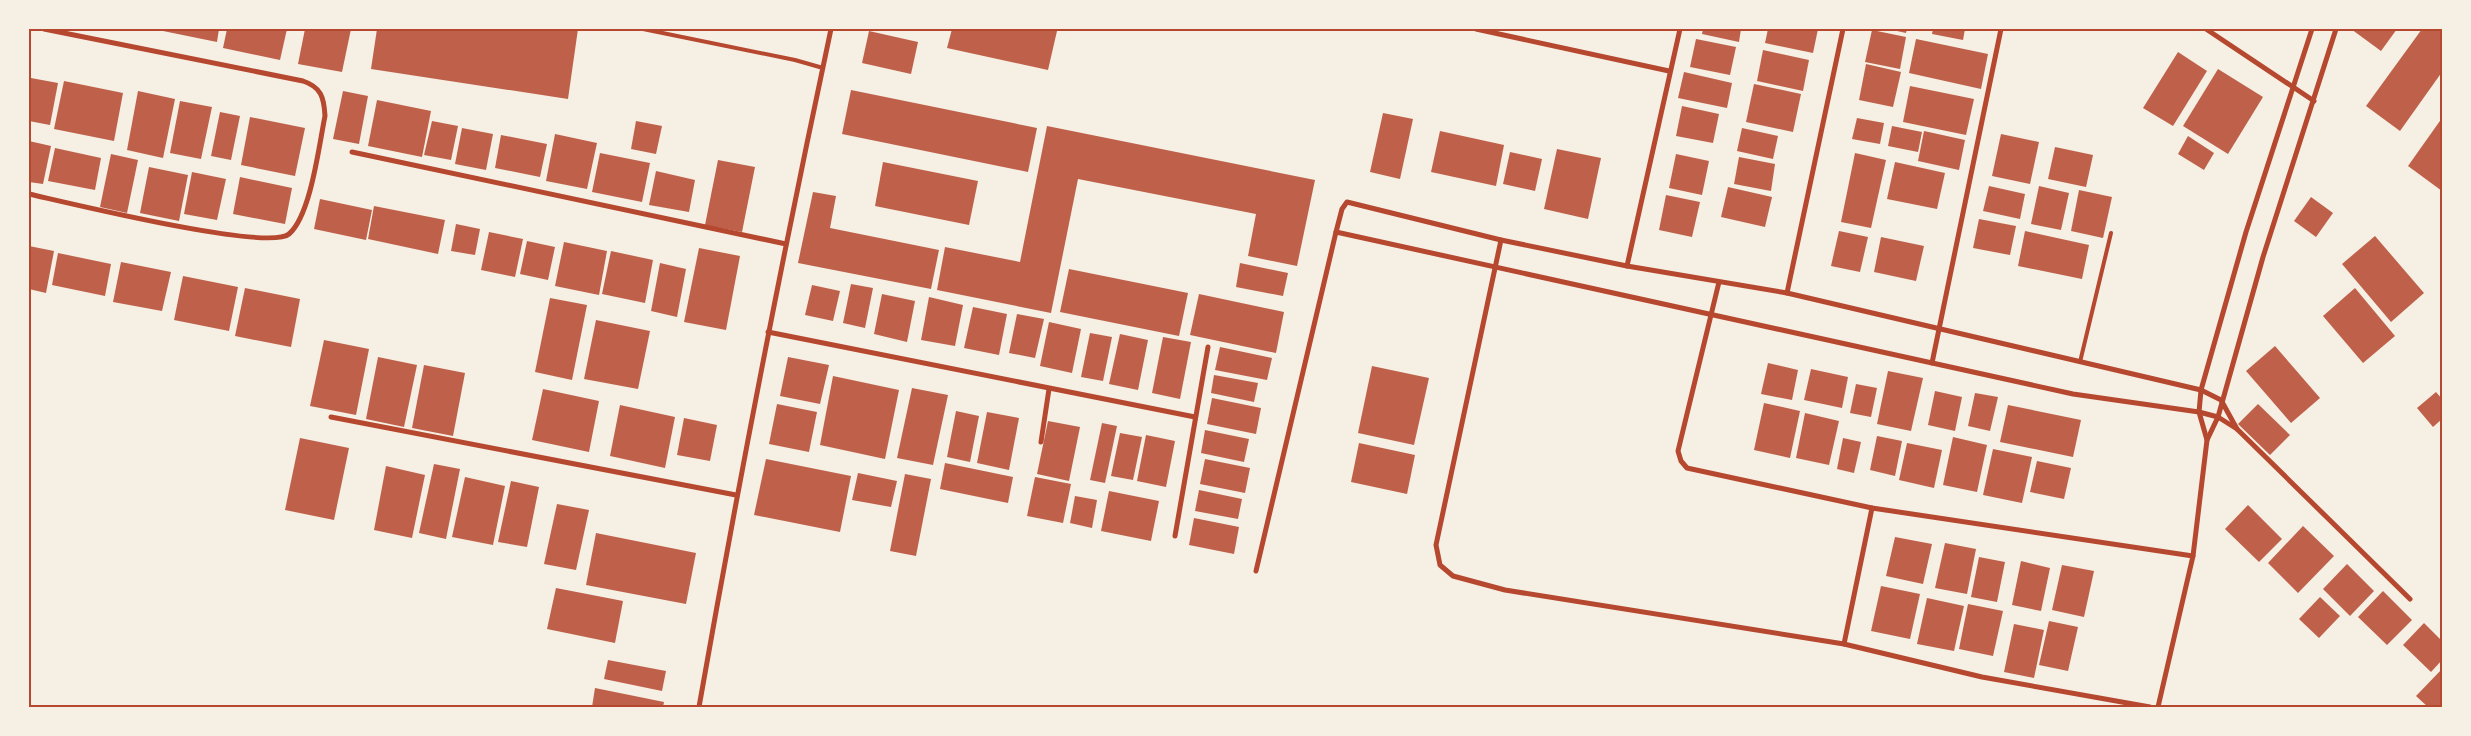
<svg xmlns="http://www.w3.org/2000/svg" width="2471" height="736" viewBox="0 0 2471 736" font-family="'Work Sans',sans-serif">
	<rect width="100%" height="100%" fill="#f6efe4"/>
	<!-- building -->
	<g fill="#bf614a">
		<path d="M164,29H219L217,42L163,31Z"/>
		<path d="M227,29H287L280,60L223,48Z"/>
		<path d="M305,29H351L342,72L298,64Z"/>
		<path d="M377,29H578L568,99L371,69Z"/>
		<path d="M952,29H1045L1057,31L1048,70L947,48Z"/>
		<path d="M1703,29H1741L1739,42L1702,34Z"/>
		<path d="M1768,29H1818L1813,53L1765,43Z"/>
		<path d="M1888,29H1907L1906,33Z"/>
		<path d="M1933,29H1965L1963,40L1932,34Z"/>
		<path d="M2351,29H2397L2381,51Z"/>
		<path d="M2422,29H2442V72L2400,131L2366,106Z"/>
		<path d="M1872,30L1906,37L1900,69L1865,62Z"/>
		<path d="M869,31L918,42L911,74L862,63Z"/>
		<path d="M1696,39L1736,47L1730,75L1690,67Z"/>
		<path d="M1916,39L1988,54L1981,89L1909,73Z"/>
		<path d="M1763,50L1809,60L1803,91L1757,81Z"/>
		<path d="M2178,52L2207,71L2173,126L2143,108Z"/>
		<path d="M1866,64L1901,72L1893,107L1859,100Z"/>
		<path d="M2218,69L2263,97L2228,154L2183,126Z"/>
		<path d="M1684,72L1732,83L1727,108L1678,98Z"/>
		<path d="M31,78L58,83L50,125L29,121Z"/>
		<path d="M64,81L123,93L114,141L54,129Z"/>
		<path d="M1754,84L1801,94L1793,132L1746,122Z"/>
		<path d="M1910,86L1974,99L1966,135L1903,122Z"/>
		<path d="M851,90L1037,128L1028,172L842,134Z"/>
		<path d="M138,91L175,99L163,158L127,150Z"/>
		<path d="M343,91L368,96L359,144L333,139Z"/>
		<path d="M377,100L431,111L422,157L368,146Z"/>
		<path d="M180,101L212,107L201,159L170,153Z"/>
		<path d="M1682,106L1719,114L1713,143L1676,136Z"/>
		<path d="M220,112L240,116L231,160L211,156Z"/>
		<path d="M1383,113L1413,119L1400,179L1370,172Z"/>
		<path d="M250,117L305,128L295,176L241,165Z"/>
		<path d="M1857,118L1884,123L1880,144L1852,139Z"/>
		<path d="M2442,118V191L2408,166Z"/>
		<path d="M432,121L458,126L451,160L424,155Z"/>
		<path d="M636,121L662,126L656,154L631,149Z"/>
		<path d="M1047,126L1315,180L1297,266L1248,256L1256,214L1078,179L1051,313L937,290L945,247L1020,262Z"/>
		<path d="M1892,126L1922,132L1918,152L1888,146Z"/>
		<path d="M462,128L493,134L486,170L455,164Z"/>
		<path d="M1742,128L1778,136L1773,159L1737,151Z"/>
		<path d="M1440,131L1504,145L1496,186L1431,172Z"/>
		<path d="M1924,131L1965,140L1959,170L1918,161Z"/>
		<path d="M555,134L597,143L587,189L546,181Z"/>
		<path d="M2001,134L2039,142L2030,184L1992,176Z"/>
		<path d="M501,135L547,144L540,177L495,168Z"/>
		<path d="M2188,136L2214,153L2204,170L2178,154Z"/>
		<path d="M29,141L51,146L43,184L29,182Z"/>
		<path d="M2055,147L2093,155L2086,187L2048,179Z"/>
		<path d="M55,148L101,158L95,190L48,181Z"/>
		<path d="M1557,149L1601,158L1588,219L1544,209Z"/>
		<path d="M1510,152L1542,159L1535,191L1503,184Z"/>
		<path d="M600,153L650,163L642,202L592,192Z"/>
		<path d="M1855,153L1886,160L1871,228L1841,222Z"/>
		<path d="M111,154L138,160L127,213L100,207Z"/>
		<path d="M1676,154L1709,161L1702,195L1669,188Z"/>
		<path d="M1739,157L1775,164L1771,191L1734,184Z"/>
		<path d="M718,160L755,167L742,232L705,225Z"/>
		<path d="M883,162L978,181L969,225L875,206Z"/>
		<path d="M1895,162L1945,173L1937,209L1887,199Z"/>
		<path d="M149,167L188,175L179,221L140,213Z"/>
		<path d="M656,171L695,180L689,212L649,205Z"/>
		<path d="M192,172L226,179L217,220L184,214Z"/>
		<path d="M240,177L292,188L285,224L233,214Z"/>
		<path d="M1989,186L2025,194L2020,219L1983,211Z"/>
		<path d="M2039,186L2069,193L2061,230L2031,224Z"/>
		<path d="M1728,187L1772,197L1765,227L1721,217Z"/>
		<path d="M2079,190L2112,197L2103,238L2071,231Z"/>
		<path d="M813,192L836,196L830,228L939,250L931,289L798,263Z"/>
		<path d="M1666,195L1700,202L1692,237L1659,230Z"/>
		<path d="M2311,197L2333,213L2316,237L2294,221Z"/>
		<path d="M320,199L372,210L366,240L314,229Z"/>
		<path d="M374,206L445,220L438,254L368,239Z"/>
		<path d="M1979,219L2016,226L2010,255L1973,248Z"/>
		<path d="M456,224L480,229L475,255L451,251Z"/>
		<path d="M1839,231L1868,237L1860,272L1831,266Z"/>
		<path d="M2025,231L2089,245L2082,279L2018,266Z"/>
		<path d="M489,232L523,239L515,277L481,270Z"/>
		<path d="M2375,236L2424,293L2391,322L2342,264Z"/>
		<path d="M1881,237L1924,246L1916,281L1874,272Z"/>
		<path d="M527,241L555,247L548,280L520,274Z"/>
		<path d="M564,242L607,251L599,295L555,286Z"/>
		<path d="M29,246L54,251L46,293L29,289Z"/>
		<path d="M699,248L740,256L726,330L684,322Z"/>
		<path d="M611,251L653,260L645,303L602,294Z"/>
		<path d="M58,253L111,264L105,296L52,285Z"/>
		<path d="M121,262L171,272L162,311L113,302Z"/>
		<path d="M660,263L686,269L677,317L651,311Z"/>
		<path d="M1240,263L1288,273L1283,296L1236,287Z"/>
		<path d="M1069,269L1188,293L1179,336L1060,312Z"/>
		<path d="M183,276L238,287L229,331L174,320Z"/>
		<path d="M851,284L873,288L865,328L843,323Z"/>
		<path d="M812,285L840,291L833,321L805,315Z"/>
		<path d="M245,288L300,299L291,347L235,336Z"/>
		<path d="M2355,288L2395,336L2363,363L2323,316Z"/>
		<path d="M882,294L915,301L907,342L874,334Z"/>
		<path d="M1199,294L1284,312L1276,353L1190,335Z"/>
		<path d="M929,297L963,305L955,346L921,340Z"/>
		<path d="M550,298L587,305L572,380L535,372Z"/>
		<path d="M973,307L1007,314L999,355L964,348Z"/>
		<path d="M1017,314L1044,319L1035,358L1009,353Z"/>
		<path d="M596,320L650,331L638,389L584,379Z"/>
		<path d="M1049,322L1081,329L1072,373L1040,366Z"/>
		<path d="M1090,333L1112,337L1103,381L1081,377Z"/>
		<path d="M1120,334L1148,340L1138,390L1109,384Z"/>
		<path d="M1163,337L1191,342L1180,399L1152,393Z"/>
		<path d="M324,340L369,349L356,415L310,406Z"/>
		<path d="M2275,346L2320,398L2291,423L2246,371Z"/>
		<path d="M1220,347L1272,358L1267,380L1215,370Z"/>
		<path d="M378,357L417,365L404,427L366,419Z"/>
		<path d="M788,357L829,365L820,404L780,396Z"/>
		<path d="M1768,363L1798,370L1792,400L1761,394Z"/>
		<path d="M424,365L465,373L453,436L412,428Z"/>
		<path d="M1372,366L1429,378L1414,445L1358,433Z"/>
		<path d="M1811,369L1848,377L1842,408L1804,400Z"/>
		<path d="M1888,371L1923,378L1911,431L1877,424Z"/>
		<path d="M1214,375L1258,383L1254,402L1211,393Z"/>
		<path d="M833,376L899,390L885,459L820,445Z"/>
		<path d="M1856,384L1877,388L1871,417L1850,413Z"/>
		<path d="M912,388L948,395L933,465L897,458Z"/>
		<path d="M543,389L599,401L589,452L532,440Z"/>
		<path d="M1935,391L1962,397L1955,431L1928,425Z"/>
		<path d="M2436,392L2442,399V419L2433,427L2417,408Z"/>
		<path d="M1975,393L1998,397L1990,431L1968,426Z"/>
		<path d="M1212,398L1261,408L1256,434L1207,424Z"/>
		<path d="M1764,403L1800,411L1790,458L1754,450Z"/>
		<path d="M777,404L817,412L809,452L769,444Z"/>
		<path d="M2258,404L2290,435L2270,455L2238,424Z"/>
		<path d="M620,405L675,417L665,468L610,456Z"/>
		<path d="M2008,405L2081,420L2073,457L2000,442Z"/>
		<path d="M956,411L979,416L970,462L947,457Z"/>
		<path d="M987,412L1019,418L1009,470L977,463Z"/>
		<path d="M1805,413L1839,421L1829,465L1796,458Z"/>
		<path d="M684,418L717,425L710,461L677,455Z"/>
		<path d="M1048,421L1080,427L1069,481L1037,474Z"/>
		<path d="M1102,423L1117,426L1105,483L1090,480Z"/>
		<path d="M1205,430L1249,439L1244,462L1201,453Z"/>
		<path d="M1120,433L1142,437L1133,480L1111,476Z"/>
		<path d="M1146,435L1175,441L1166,487L1137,481Z"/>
		<path d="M1877,436L1902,441L1895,476L1870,470Z"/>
		<path d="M1953,437L1987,445L1977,492L1943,485Z"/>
		<path d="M300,438L349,448L334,520L285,510Z"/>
		<path d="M1843,438L1861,442L1854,473L1837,469Z"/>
		<path d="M1359,443L1415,455L1407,494L1351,482Z"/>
		<path d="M1907,443L1942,450L1934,488L1899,480Z"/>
		<path d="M1993,449L2032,457L2022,503L1983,495Z"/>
		<path d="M766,459L851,476L840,532L754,515Z"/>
		<path d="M1205,459L1250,468L1245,493L1200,484Z"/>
		<path d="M2037,461L2071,468L2064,499L2030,492Z"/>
		<path d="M945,463L1013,477L1008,503L940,489Z"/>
		<path d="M434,464L460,469L446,539L419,533Z"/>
		<path d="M386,466L425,475L412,538L374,530Z"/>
		<path d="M858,473L897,481L891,507L852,500Z"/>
		<path d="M905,474L931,479L916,556L890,551Z"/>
		<path d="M465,477L505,486L493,545L452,537Z"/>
		<path d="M1035,477L1071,484L1063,523L1027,516Z"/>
		<path d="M511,481L539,487L527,547L498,542Z"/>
		<path d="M1199,490L1242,499L1238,519L1195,511Z"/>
		<path d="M1109,491L1159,501L1151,541L1101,531Z"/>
		<path d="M1075,496L1097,500L1092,528L1070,523Z"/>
		<path d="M557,504L589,510L576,570L544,564Z"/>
		<path d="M2248,505L2282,539L2259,562L2225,529Z"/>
		<path d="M1194,518L1239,527L1234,554L1189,545Z"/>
		<path d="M2303,526L2334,556L2298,593L2268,563Z"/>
		<path d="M596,533L696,553L686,604L586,585Z"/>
		<path d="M1895,537L1932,544L1923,584L1886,576Z"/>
		<path d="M1945,543L1976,549L1967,594L1935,588Z"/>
		<path d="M1979,557L2005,562L1997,602L1971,597Z"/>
		<path d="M2021,561L2050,568L2041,611L2012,605Z"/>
		<path d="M2347,564L2374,591L2350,616L2323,589Z"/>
		<path d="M2062,565L2094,571L2084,617L2052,610Z"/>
		<path d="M1881,586L1920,594L1910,639L1871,631Z"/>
		<path d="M556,588L623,601L615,643L547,629Z"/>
		<path d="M2383,591L2412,620L2387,645L2358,617Z"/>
		<path d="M2320,597L2340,616L2319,638L2299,619Z"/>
		<path d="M1927,598L1964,606L1954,651L1917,644Z"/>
		<path d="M1968,604L2003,611L1993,656L1959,649Z"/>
		<path d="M2049,621L2078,627L2068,671L2039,665Z"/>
		<path d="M2424,623L2442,641V660L2431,672L2403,645Z"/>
		<path d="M2014,624L2044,630L2034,678L2004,672Z"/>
		<path d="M608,660L666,671L662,691L604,679Z"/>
		<path d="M2442,669V707H2428L2416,696Z"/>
		<path d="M595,688L664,702L663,707H592Z"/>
	</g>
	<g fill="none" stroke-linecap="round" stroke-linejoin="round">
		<!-- service -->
		<g stroke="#b5482f" stroke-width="4">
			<path d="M643,29L795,60L823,68"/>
			<path d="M2080,362L2111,233"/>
		</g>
		<!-- minor -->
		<g stroke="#b5482f" stroke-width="5">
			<path d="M1476,29L1669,71"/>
			<path d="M2206,29L2314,101"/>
			<path d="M352,152L786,244"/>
			<path d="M29,194C65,202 268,252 289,234C311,215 319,145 325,116C324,97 321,87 303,81L44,29"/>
			<path d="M1336,232L2073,394L2199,412L2218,417L2237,429L2410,599"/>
			<path d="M1501,240L1436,545L1440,565L1453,576L1505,590L1844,644"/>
			<path d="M1627,266L1680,29"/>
			<path d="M1719,282L1678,451L1681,461L1687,468L1872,508L2193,556"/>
			<path d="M1787,293L1843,29"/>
			<path d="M768,332L1195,417"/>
			<path d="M1932,363L2001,29"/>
			<path d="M331,417L736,495"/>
			<path d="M2207,440L2199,412L2201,390L2246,232L2312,29"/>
			<path d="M1041,442L1049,389"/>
			<path d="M1872,508L1844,644L1982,677L2150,707"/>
			<path d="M1175,536L1208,347"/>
			<path d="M1256,571L1336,232L1342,209L1347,202L1501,240L1627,266L1787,293L2201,390L2221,400L2237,429"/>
			<path d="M699,707C739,480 783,254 831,29"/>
			<path d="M2158,707L2193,556L2207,440L2218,417L2263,257L2336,29"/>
		</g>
	</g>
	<!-- border -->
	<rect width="2471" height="736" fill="none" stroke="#f6efe4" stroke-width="60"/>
	<rect x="30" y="30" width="2411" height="676" fill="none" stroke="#b5482f" stroke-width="2"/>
</svg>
